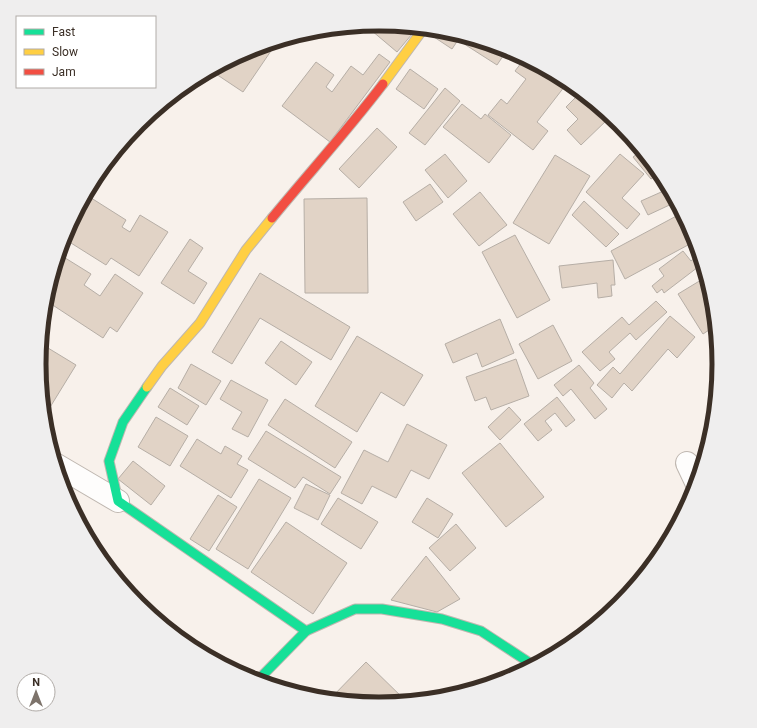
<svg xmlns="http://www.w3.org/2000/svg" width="757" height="728" viewBox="0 0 757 728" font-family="Roboto,sans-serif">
	<rect width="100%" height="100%" fill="#f8f1eb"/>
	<!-- building -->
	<g fill="#e1d3c6" stroke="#b6aea6">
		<path d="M379,24L417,28L397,52L365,25Z"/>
		<path d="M435,30L445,31L507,50L497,65L458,40L452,49L431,35Z"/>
		<path d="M272,43L275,45L243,92L210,70L225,62L227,64L230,60L249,50Z"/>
		<path d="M379,54L390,62L330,142L282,106L316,62L334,75L326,87L332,92L351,66L363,75Z"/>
		<path d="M525,58L568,82L537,122L548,131L533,150L488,115L501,99L507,104L526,79L515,71Z"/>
		<path d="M410,69L438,89L424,109L396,89Z"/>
		<path d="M445,88L460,101L425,145L409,133Z"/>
		<path d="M581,92L619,124L630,137L628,139L608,119L581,145L567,130L578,119L566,107Z"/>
		<path d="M462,104L481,119L485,114L511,135L489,163L443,127Z"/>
		<path d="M377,128L397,147L359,188L339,169Z"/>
		<path d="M641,151L659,173L651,179L633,157Z"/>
		<path d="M445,154L467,181L448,198L425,170Z"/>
		<path d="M620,154L644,174L622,198L640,214L627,229L586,192Z"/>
		<path d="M555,155L590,176L549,244L513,223Z"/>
		<path d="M430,184L443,202L416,221L403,202Z"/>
		<path d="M668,189L676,202L648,215L641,201Z"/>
		<path d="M480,192L507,225L479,246L453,214Z"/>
		<path d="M88,196L126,220L122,227L130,232L140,215L168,232L139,276L111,258L106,265L63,238L70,224Z"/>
		<path d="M367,198L368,293H305L304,199Z"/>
		<path d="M584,201L619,234L606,247L572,215Z"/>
		<path d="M682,213L693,234L697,249L691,252L688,245L625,279L611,251Z"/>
		<path d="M515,235L550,300L517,318L482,252Z"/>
		<path d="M190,239L203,248L188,271L207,283L194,304L161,283Z"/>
		<path d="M683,251L691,261L697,256L702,264L664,293L662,289L657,293L652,286L664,276L659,269Z"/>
		<path d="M62,256L91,274L84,285L100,296L115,274L143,293L117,332L110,327L103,338L45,300L54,267Z"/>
		<path d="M613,260L615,285H611L612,296L598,298L597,283L562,288L559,266Z"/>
		<path d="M260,273L350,327L331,360L260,318L232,364L212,352Z"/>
		<path d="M706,277L712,298L715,326L703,334L678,294Z"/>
		<path d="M656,301L667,312L636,340L630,333L609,352L615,359L600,371L582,352L622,317L629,325Z"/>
		<path d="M670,316L695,337L677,358L668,349L632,391L624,383L612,398L597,385L613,367L620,374Z"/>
		<path d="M500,319L514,353L482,367L477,353L453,363L445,344Z"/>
		<path d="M553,325L572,361L538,379L519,344Z"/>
		<path d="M357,336L423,375L404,406L381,392L357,432L315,406Z"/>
		<path d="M281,341L312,362L296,385L265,363Z"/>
		<path d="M48,348L76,365L44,417L39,364Z"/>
		<path d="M516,359L529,396L491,410L486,397L475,401L466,377Z"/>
		<path d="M191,364L221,381L206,405L178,388Z"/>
		<path d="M579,365L594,383L590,388L607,409L595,419L571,389L563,396L554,385Z"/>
		<path d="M231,380L268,400L248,437L232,429L242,412L220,399Z"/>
		<path d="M170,388L199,406L187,425L158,407Z"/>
		<path d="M557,397L575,420L566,427L555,413L545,421L552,430L538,441L524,424Z"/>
		<path d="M285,399L352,442L335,468L268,425Z"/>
		<path d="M509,407L521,420L500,440L488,427Z"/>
		<path d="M156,417L188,436L170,466L138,447Z"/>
		<path d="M407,424L447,445L429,479L411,470L396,498L372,486L362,504L341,493L364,450L388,462Z"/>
		<path d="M266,431L341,477L330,494L303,477L295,488L248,459Z"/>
		<path d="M197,439L221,454L225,446L242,456L237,464L248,470L231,498L180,466Z"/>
		<path d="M500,443L544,497L506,527L462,473Z"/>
		<path d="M133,461L165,486L151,505L118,479Z"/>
		<path d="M259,479L291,498L248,569L216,549Z"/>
		<path d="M306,484L330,495L318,520L294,508Z"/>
		<path d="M218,495L237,507L209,551L190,539Z"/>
		<path d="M338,498L378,522L361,549L321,524Z"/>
		<path d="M427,498L453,514L438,538L412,522Z"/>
		<path d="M286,522L347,563L313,614L251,572Z"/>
		<path d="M456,524L476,548L450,571L429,548Z"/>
		<path d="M426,556L460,599L437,612L391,600Z"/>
		<path d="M366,662L406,701L378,704L330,699Z"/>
	</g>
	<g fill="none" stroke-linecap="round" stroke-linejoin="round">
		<defs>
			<g id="street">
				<path d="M687,463L696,482"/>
				<path d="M55,464L118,501"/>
			</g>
			<g id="fast">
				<path d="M147,387L123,422L109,461L118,501L306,631L257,681"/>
				<path d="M306,631L355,609H382L442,619L481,631L533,665"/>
			</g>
			<g id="slow">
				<path d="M383,84L424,28"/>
				<path d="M147,387L162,366L200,323L246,250L272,218"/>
			</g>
			<path id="jam" d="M272,218C309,173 348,130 383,84"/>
		</defs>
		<!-- street casing -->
		<use href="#street" stroke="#bfb7b0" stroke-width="24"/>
		<!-- fast casing -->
		<use href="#fast" stroke="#bfb7b0" stroke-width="11"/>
		<!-- slow casing -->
		<use href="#slow" stroke="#bfb7b0" stroke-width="11"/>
		<!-- jam casing -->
		<use href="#jam" stroke="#bfb7b0" stroke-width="11"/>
		<!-- street -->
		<use href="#street" stroke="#fefdfc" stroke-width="22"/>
		<!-- fast -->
		<use href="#fast" stroke="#16e098" stroke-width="9"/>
		<!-- slow -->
		<use href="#slow" stroke="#ffcf43" stroke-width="9"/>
		<!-- jam -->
		<use href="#jam" stroke="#f24e42" stroke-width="9"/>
	</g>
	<!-- crop -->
	<path d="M0 0H757V728H0ZM46 364a333 333 0 1 1 666 0a333 333 0 1 1-666 0Z" fill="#efeeee" fill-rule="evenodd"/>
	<path fill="none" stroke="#3b2f26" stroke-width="5" d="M46 364a333 333 0 1 1 666 0a333 333 0 1 1-666 0Z"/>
	<!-- legend -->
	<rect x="16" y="16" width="140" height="72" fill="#ffffff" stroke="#b1aca8"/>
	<rect x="24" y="29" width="20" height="6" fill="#16e098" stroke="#b1aca8"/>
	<text x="52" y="36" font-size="12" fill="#3b2f26">Fast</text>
	<rect x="24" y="49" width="20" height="6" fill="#ffcf43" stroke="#b1aca8"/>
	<text x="52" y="56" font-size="12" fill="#3b2f26">Slow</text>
	<rect x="24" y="69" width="20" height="6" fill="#f24e42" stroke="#b1aca8"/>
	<text x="52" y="76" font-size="12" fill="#3b2f26">Jam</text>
	<!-- north arrow -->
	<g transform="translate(36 692)"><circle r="19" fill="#ffffff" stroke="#b1aca8"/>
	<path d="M0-3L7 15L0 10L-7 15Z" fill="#7d736b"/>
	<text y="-6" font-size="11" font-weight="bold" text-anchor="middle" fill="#3b2f26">N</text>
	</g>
</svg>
